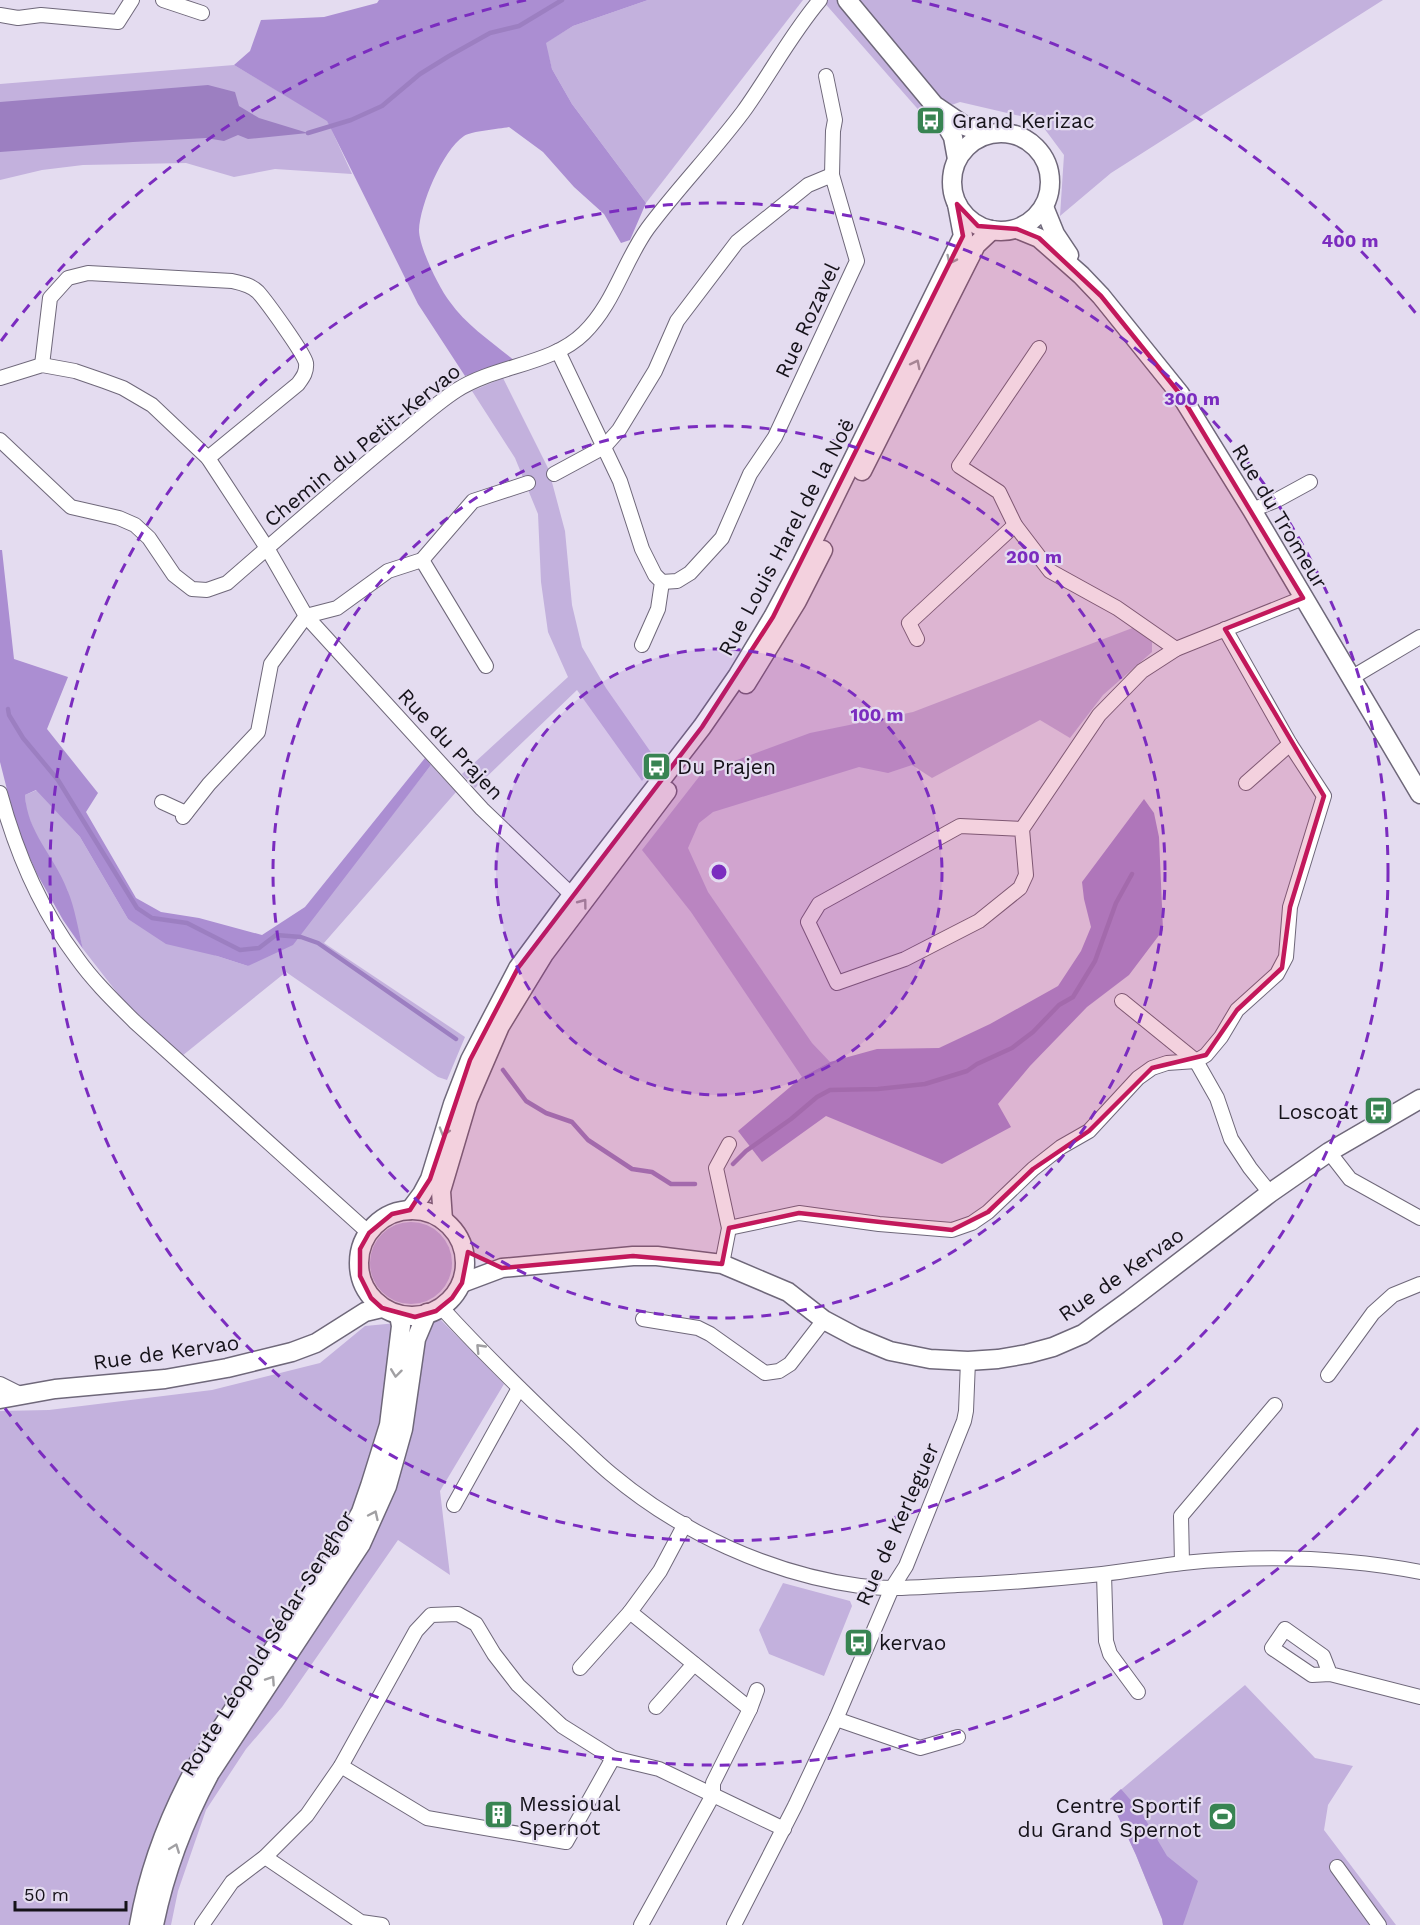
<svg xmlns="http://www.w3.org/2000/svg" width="1420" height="1925" viewBox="0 0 1420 1925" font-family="'Work Sans',sans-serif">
	<rect width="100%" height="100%" fill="#e4dcf0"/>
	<!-- green -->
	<g fill="#c3b1dd">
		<path d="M648,0H803L646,203L572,104L552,69L545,43L573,26Z"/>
		<path d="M822,0H1383L1111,173L1060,216L1064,155L1038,120L960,102L923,115Z"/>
		<path d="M234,65L327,120L352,174L275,169L234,177L186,163L83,165L42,170L0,180V84Z"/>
		<path d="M503,378L548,468L553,486L565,531L572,605L582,647L606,688L657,761L642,781L577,690L475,788L462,774L568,677L548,632L541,582L538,514L515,458L472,391Z"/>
		<path d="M1135,627L1152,642V652L1103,695L1070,738L1040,720L932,778L912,765L888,773L859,767L713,812L699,823L688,848L708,892L812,1043L830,1062L802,1077L691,912L642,850L702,773L810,733L913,712Z"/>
		<path d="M431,765L456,792L324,943L465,1037L447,1080L438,1077L286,972L182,1056L122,999L83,949L67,889L35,833L26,810L25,795L37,790L80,837L128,919L217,956L248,966L345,875Z"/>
		<circle cx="411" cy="1263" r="41"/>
		<path d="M440,1319L504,1384L440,1491L450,1575L398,1540L282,1707L246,1749L206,1810L178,1891L171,1925H0V1411L49,1410L212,1390L320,1363L365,1326Z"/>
		<path d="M783,1583L850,1601L852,1606L824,1676L769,1654L759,1630Z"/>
		<path d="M1245,1685L1315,1758L1353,1766L1328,1805L1324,1830L1396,1925H1163L1162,1919L1136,1855L1110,1799Z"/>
	</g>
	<!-- forest -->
	<g fill="#ab8ed2">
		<path d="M379,0H648L573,26L546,43L552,69L572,104L646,203L630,240L621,243L604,214L574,187L543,152L509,127C498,129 472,131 464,136C442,151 420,205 419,230C419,247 439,288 450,302C466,325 493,343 515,361L465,376L418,304L327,121L234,65L250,51L261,20L324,17L377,3Z"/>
		<path d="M0,550H2L14,659L68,677L47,729L98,793L86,812L136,898L161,912L199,918L262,935L305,907L425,758L431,765L293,945L248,966L217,956L166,944L128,919L80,837L36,790L25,795C27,832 54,856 67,889C75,908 78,929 83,949L63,920L37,874L17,829L0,762Z"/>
		<path d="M1144,799L1154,813L1159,837L1163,930L1129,975L1087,1007L1030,1066L998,1104L1011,1127L942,1164L826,1116L762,1162L738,1131L802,1077L830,1062L877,1049L939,1048L990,1024L1058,986L1081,951L1091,927L1084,899L1082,882Z"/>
		<path d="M1121,1789L1141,1812L1167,1856L1198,1881L1183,1925H1163L1162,1919L1136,1855L1110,1799Z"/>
	</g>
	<!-- water -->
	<path fill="#9c7fc1" d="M208,85L235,92L239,106L259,118L308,133L248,139L238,135L224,141L206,138L133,142L0,152V102Z"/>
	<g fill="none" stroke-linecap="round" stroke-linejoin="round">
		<!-- stream -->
		<g stroke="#9c7fc1" stroke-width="4.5">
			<path d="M308,133L351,120L382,106L420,74L449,56L490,33L519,26L562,0"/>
			<path d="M8,709L9,715L23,738L58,780L137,908L152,918L187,923L240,950L259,948L276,935L301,937L318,943L456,1039"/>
			<path d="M503,1070L526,1101L546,1113L572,1122L588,1140L632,1169L652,1172L671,1184H695"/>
			<path d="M733,1164L746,1151L791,1119L817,1097L830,1090L878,1089L925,1084L967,1071L977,1064L1012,1048L1033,1032L1059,1005L1073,997L1095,961L1116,903L1132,874"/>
		</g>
		<defs>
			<g id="minor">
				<path d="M163,0L202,13"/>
				<path d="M0,15L18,18L41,15L118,22L132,0"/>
				<path d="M826,76L835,120L833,131L832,175"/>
				<path d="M1039,348L959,466L999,492L1015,525L1050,571L1117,608L1176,649"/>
				<path d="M558,351L620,481L642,549L655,575L662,582L658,609L642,645"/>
				<path d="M42,365L50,298L68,278L88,273L232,281C241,283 251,285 258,292C266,301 304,353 306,363C307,372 303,377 298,384L208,458"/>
				<path d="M0,378L42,365L75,371L104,381L123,388L152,405L208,458L267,548L306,616L482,809L572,895"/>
				<path d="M0,440L71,507L119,518L135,525L149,538L174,575L192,589L207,590L227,583C282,535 337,487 393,441C414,424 435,404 457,390C496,365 552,365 584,333C614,304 624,261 648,228C678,188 713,152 743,112C769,76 791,34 820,0"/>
				<path d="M554,474L604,447L619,430L655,371L677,321L737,242L808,185L832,175L857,261L775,437L750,474L722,538L690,573L677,581L662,582"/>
				<path d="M1252,510L1277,500L1310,482"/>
				<path d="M422,560L486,666"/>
				<path d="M917,639L909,623L1015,525"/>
				<path d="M1351,678L1420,637"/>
				<path d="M1246,783L1290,744"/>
				<path d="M0,793C16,852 40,909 77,958C94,982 115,1002 135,1022L369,1233"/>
				<path d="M162,802L186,813"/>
				<path d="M183,817L209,784L258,732L271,664L306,616L337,608L388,571L422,560L473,501L528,483"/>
				<path d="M1022,829L960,826L819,904L808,922L837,983L905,959L979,921L1020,888L1026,875L1022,829L1099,715L1142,671L1176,649L1303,598"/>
				<path d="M1122,1001L1196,1061L1217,1098L1231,1139L1250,1168L1270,1193"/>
				<path d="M1329,1152L1350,1179L1420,1218"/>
				<path d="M729,1228L799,1213L879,1224L952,1230L972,1223L988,1212L1033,1169L1061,1147L1089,1131L1138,1078L1152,1068L1167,1063L1196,1061L1206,1055L1221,1037L1237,1010L1277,974L1286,957L1290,907L1324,796L1290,744L1225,629"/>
				<path d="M722,1264L729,1228L716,1168L729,1144"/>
				<path d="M441,1307C480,1350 521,1390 563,1430C579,1444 594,1460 611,1474C680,1532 770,1574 860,1586C892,1590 924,1587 957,1585C1006,1583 1054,1579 1102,1574C1129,1571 1156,1566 1183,1563C1262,1555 1342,1557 1420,1572"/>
				<path d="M643,1319L698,1328L710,1334L765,1373L779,1371L790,1364L824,1320"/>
				<path d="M1328,1375L1373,1313L1393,1295L1420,1284"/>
				<path d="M0,1384L20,1394"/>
				<path d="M454,1505L519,1388"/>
				<path d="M1182,1563L1181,1516L1275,1405"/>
				<path d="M1104,1574L1106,1641L1110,1654L1138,1692"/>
				<path d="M580,1668L630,1612"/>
				<path d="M1330,1674L1323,1656L1285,1629L1272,1648L1312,1675L1330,1674L1420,1697"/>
				<path d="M656,1707L694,1664"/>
				<path d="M750,1709L757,1690"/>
				<path d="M836,1719L920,1748L958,1737"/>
				<path d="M341,1766L427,1818L566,1842L613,1758"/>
				<path d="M265,1857L361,1922L382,1925"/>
				<path d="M1337,1867L1379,1925"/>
				<path d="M202,1925L232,1882L265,1857L307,1815L341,1766L416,1631L431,1615L458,1614L476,1624L494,1654L518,1685L562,1726L613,1758L659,1769L784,1829"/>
				<path d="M641,1925L713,1795V1783L750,1709L630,1612L660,1571L685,1524"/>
				<path d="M734,1925L795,1806L836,1719L892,1588L906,1566L964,1421L966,1411L968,1361"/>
			</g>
			<g id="secondary">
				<path d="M847,0L935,106L953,137L957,159"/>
				<path d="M937,107L965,126L987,134"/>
				<circle cx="1001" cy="182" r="49"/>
				<path d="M1044,207L1055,234L1069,255"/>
				<path d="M1017,229L1039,238L1081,275L1101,296L1180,394L1252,510L1420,794"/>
				<path d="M862,471L976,245L992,230"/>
				<path d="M746,684L797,601L823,550"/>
				<circle cx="412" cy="1263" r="53"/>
				<path d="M410,1210L422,1194L430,1179L453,1104L470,1060L518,968L572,895L702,727L738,675L773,617L802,563L963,236L957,204"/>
				<path d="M443,1220L441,1191L468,1100L500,1026L544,954L667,791"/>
				<path d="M462,1283L502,1268L633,1256H657L722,1264L788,1292L824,1320L856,1337L890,1351L930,1359L968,1361L998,1359L1027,1354L1053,1347L1083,1334L1130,1300L1270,1193L1329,1152L1420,1099"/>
				<path d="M0,1399L55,1389L165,1379L227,1368L292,1352L316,1343L365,1312L382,1308"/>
				<path d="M139,1925C149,1867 169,1816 197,1765L346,1539L361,1512L370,1486L389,1425L401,1326L399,1315"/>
				<path d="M154,1925C165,1871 184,1821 210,1773L361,1544L387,1486L403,1429L416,1339L427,1313"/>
			</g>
		</defs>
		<!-- minor casing -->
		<use href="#minor" stroke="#6f687a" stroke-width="16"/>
		<!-- secondary casing -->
		<use href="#secondary" stroke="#6f687a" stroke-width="21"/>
		<!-- minor -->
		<use href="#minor" stroke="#fff" stroke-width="14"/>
		<!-- secondary -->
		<use href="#secondary" stroke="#fff" stroke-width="18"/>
	</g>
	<!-- one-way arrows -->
	<defs><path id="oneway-chevron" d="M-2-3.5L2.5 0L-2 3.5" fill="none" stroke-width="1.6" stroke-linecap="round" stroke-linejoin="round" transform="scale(1.5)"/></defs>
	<g stroke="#a1a0a3">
		<use href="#oneway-chevron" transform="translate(951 260) rotate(116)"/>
		<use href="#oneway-chevron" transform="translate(916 364) rotate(-63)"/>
		<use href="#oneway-chevron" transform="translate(583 903) rotate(-53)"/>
		<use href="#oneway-chevron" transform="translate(444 1132) rotate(107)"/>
		<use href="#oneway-chevron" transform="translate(480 1348) rotate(-134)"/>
		<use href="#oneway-chevron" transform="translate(396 1373) rotate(97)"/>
		<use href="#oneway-chevron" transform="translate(374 1515) rotate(-65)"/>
		<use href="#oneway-chevron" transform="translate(271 1680) rotate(-56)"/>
		<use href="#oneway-chevron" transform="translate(175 1848) rotate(-69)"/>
	</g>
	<!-- marked area -->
	<path fill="#c2185b" fill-opacity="0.2" stroke="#c2185b" stroke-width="4.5" stroke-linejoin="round" d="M957,204L978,226L1017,229L1039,238L1101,296L1180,394L1303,598L1225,629L1324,796L1290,907L1282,968L1237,1010L1206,1055L1152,1068L1089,1131L1033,1169L988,1212L952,1230L799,1213L729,1228L722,1264L633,1256L502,1268L468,1252L462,1283L452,1298L436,1311L415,1317L382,1308L371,1298L360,1276V1249L369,1233L392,1214L410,1210L430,1179L470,1060L518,968L702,727L773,617L963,236Z"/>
	<!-- distance rings -->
	<circle cx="719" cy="872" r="223" fill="#7b2cbf" fill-opacity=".12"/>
	<g fill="none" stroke="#7b2cbf" stroke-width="3" stroke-dasharray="10 8">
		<circle cx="719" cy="872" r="223"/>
		<circle cx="719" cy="872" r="446"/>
		<circle cx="719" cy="872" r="669"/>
		<path d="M1418 1428A893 893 0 0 1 1 1403M1 341A893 893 0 0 1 526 0M912 0A893 893 0 0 1 1418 316"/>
	</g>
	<!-- icons -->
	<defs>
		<symbol id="bus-square" viewBox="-11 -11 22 22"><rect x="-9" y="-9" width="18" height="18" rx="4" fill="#388452" stroke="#e4dcf0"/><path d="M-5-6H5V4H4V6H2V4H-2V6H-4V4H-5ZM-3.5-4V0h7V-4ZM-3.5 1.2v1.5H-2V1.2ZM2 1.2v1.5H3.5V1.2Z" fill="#fff"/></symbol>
		<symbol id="building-square" viewBox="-11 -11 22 22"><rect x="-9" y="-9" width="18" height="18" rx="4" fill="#388452" stroke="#e4dcf0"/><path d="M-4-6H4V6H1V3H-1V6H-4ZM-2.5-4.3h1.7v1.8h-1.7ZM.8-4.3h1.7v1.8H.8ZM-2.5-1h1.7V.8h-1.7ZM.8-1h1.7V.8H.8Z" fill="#fff"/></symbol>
		<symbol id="stadium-square" viewBox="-11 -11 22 22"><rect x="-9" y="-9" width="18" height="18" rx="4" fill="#388452" stroke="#e4dcf0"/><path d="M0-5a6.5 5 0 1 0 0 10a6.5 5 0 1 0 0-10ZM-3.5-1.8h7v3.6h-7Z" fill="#fff"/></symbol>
	</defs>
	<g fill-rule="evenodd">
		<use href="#bus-square" x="914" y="104" width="33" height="33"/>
		<use href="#bus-square" x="640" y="750" width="33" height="33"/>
		<use href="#bus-square" x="1362" y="1094" width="33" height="33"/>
		<use href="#bus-square" x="842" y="1626" width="33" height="33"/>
		<use href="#building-square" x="482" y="1798" width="33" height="33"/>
		<use href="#stadium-square" x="1206" y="1800" width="33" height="33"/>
	</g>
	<g text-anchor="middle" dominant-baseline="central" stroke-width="4.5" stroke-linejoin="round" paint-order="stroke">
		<!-- poi labels -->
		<g font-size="21" fill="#151219" stroke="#e4dcf0" text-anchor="start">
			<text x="952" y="120">Grand Kerizac</text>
			<text x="677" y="766">Du Prajen</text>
			<text x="1358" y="1111" text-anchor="end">Loscoat</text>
			<text x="879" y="1642">kervao</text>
			<text x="519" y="1803">Messioual<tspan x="519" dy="24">Spernot</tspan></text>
			<text x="1201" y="1805" text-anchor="end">Centre Sportif<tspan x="1201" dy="24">du Grand Spernot</tspan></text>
		</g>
		<!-- street labels -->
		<g font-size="21" fill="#151219" stroke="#e4dcf0">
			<text transform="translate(807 320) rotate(-65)">Rue Rozavel</text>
			<text transform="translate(362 445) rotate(-39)">Chemin du Petit-Kervao</text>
			<text transform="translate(1280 516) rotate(59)">Rue du Tromeur</text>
			<text transform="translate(786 537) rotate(-62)">Rue Louis Harel de la Noë</text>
			<text transform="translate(451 744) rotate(47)">Rue du Prajen</text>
			<text transform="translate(1121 1274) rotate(-35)">Rue de Kervao</text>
			<text transform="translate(166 1352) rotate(-8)">Rue de Kervao</text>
			<text transform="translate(897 1524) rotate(-66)">Rue de Kerleguer</text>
			<text transform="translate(267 1643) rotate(-58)">Route Léopold Sédar-Senghor</text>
		</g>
	</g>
	<circle cx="719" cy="872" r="9" fill="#7b2cbf" stroke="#e4dcf0" stroke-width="3"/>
	<g font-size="18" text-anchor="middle" font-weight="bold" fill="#7b2cbf" stroke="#e4dcf0" stroke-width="4.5" stroke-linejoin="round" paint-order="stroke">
		<text x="1350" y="247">400 m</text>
		<text x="1192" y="405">300 m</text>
		<text x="1034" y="563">200 m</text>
		<text x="877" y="721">100 m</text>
	</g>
	<!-- scale -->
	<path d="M15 1901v9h111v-9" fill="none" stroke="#151219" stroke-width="3"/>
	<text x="24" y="1901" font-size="18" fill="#151219" stroke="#e4dcf0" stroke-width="4.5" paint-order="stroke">50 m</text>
</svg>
